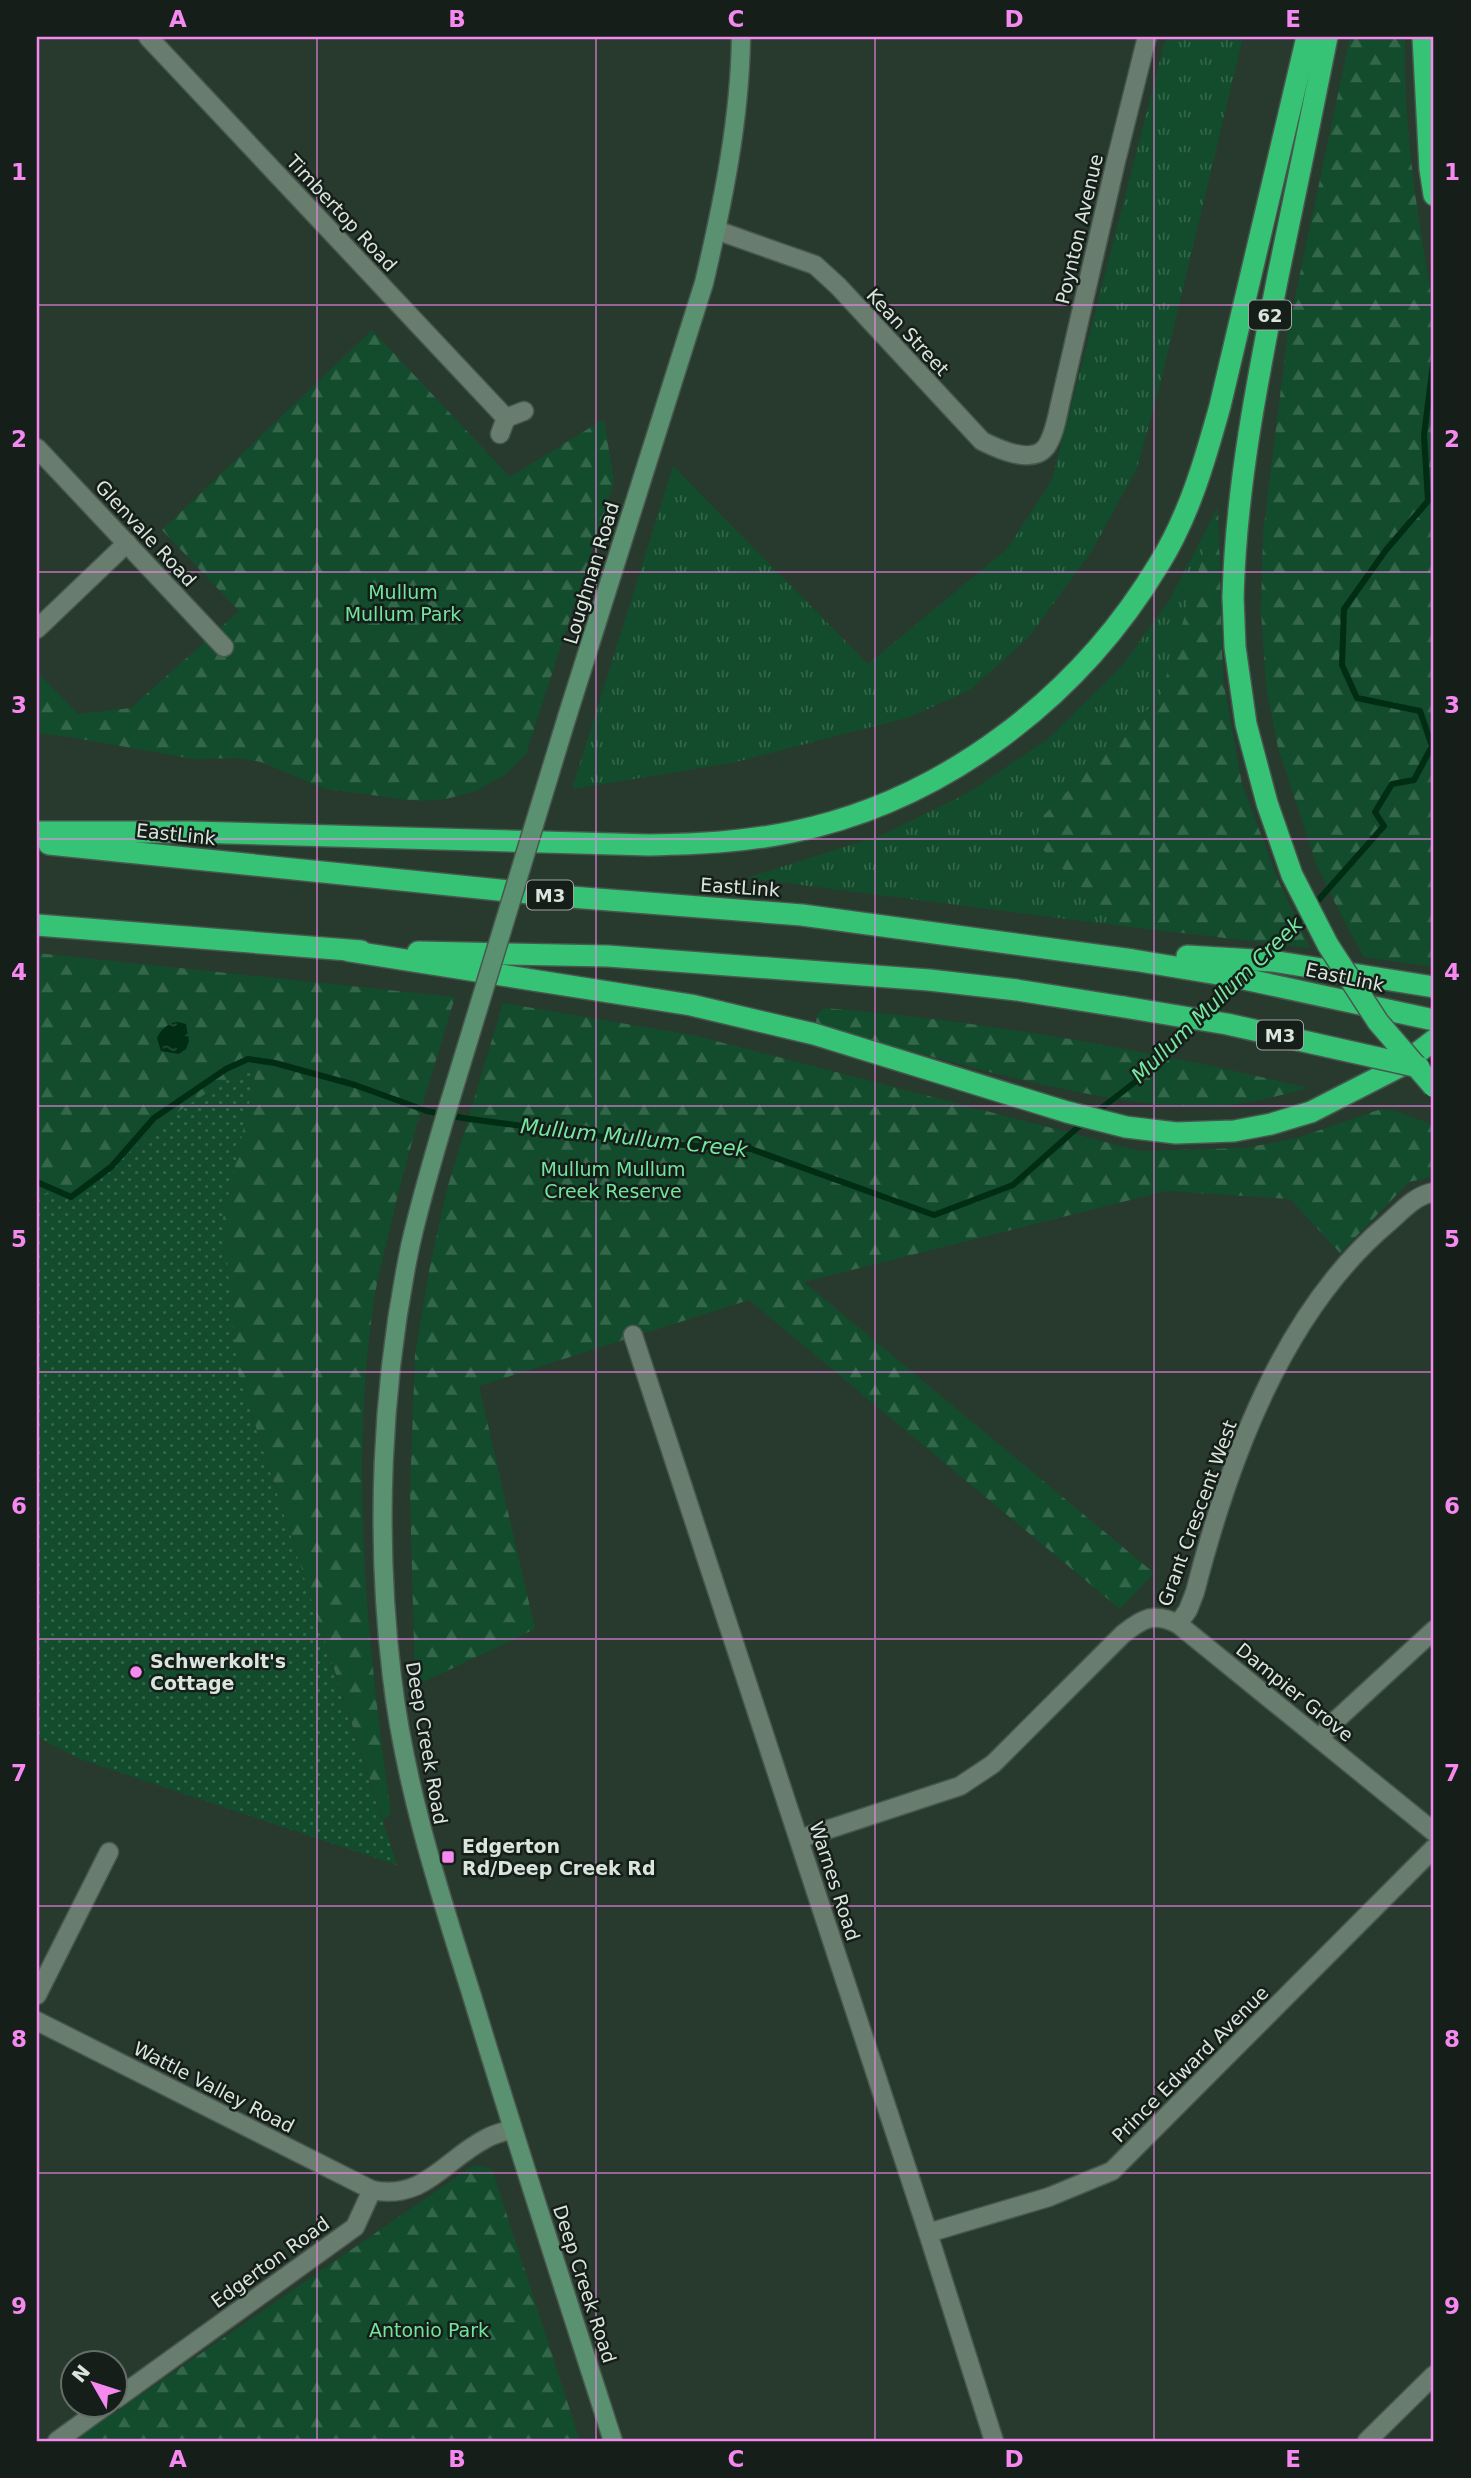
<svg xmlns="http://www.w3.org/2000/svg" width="1471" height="2478" viewBox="0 0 1471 2478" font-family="'DejaVu Sans',sans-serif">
	<defs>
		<pattern id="grass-tufts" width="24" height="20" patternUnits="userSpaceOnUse" patternTransform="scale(1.75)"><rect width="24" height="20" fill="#124c2c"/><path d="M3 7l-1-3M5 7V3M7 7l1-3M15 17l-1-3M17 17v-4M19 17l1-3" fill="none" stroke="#34664a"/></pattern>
		<pattern id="forest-firs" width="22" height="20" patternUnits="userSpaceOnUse" patternTransform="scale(1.75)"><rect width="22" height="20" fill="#124c2c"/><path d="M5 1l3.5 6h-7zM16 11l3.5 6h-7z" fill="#34664a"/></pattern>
		<pattern id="park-dots" width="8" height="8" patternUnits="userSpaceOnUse" patternTransform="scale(1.75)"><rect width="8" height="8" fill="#124c2c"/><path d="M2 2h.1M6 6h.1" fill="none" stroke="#34664a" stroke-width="1.8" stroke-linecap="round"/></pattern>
		<pattern id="water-ripples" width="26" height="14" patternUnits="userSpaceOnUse" patternTransform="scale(1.75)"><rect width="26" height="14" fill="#002d14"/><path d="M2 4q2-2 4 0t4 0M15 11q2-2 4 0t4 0" fill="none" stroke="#254b36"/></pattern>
	</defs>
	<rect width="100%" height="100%" fill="#28392d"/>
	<!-- grass -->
	<g fill="url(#grass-tufts)">
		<path d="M1166,37H1243L1160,385L1137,468L1092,551L1028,638L970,690L910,717L732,763L572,789L673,466L868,664L1007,549L1052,480Z"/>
		<path d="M1218,507L1160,697L1044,815L1036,841L1122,926L746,878L882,835L968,793L1049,738L1122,666L1170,599Z"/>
	</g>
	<!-- forest -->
	<g fill="url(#forest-firs)">
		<path d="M1350,37H1405C1403,128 1418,221 1434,311V967L1364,957L1340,913L1316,864L1278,748L1266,686L1261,611L1263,534L1288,331Z"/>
		<path d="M372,330L510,477L604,419L614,482L526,754L506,774L476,791L446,799L417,801L325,789L261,762L238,758L193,759L70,737L37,733V672L78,714L131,708L239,611L162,530Z"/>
		<path d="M1218,507L1223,680L1242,784L1278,880L1310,948L1122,926L1035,842L1044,815L1160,697Z"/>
		<path d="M37,953L455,997C431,1078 405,1158 387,1241C381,1265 375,1289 372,1314C350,1480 368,1649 391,1814L383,1820L251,1412L37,1266Z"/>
		<path d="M503,1003L697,1036L1140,1151L1245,1148L1297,1138L1381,1109L1395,1111L1434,1125V1176L1409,1182L1340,1253L1290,1199L1166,1191L804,1282L1154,1573L1120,1609L749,1300L479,1386L535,1629L415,1686L410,1492L415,1354L429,1271L447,1189Z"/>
		<path d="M825,1008C990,1022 1146,1049 1308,1088C1273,1098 1239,1106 1203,1106C1155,1107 1106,1098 1059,1088C977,1071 896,1046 815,1025L818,1013Z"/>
		<path d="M474,2165L492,2169L580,2441H74Z"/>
	</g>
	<!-- park -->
	<path fill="url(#park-dots)" d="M257,1068L223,1219L238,1373L397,1865L80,1759L37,1737V1192L72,1199L88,1191L161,1123L223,1082Z"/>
	<!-- water -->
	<path fill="url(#water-ripples)" d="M178,1022L186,1024L189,1041L186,1049L179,1054L161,1051L157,1038C161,1029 168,1023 178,1022Z"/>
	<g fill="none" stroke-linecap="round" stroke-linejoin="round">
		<!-- stream -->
		<g stroke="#002d14" stroke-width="6">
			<path d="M1314,905L1384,826L1375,812L1392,784L1414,780L1432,746L1420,711L1357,698L1342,665L1344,609L1386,550L1428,501L1424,435L1434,357"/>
			<path d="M1265,955L1281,941L1307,913"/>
			<path d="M1202,1015L1233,982"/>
			<path d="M1094,1114L1153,1068L1194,1023"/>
			<path d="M37,1182L71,1197L111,1167L154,1118L226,1069L248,1059L275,1063L355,1085L427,1111L463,1118L648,1143L751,1149L934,1215L1013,1185L1085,1121"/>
		</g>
		<defs>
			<g id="minor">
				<path d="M148,37L506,418L500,434"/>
				<path d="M716,230L815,265L838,286L982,441C998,449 1032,465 1046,447C1054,436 1057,418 1060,404L1116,161L1147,37"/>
				<path d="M506,418L524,411"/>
				<path d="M37,448L224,647"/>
				<path d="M37,629L127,543"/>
				<path d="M633,1335L928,2233L994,2441"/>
				<path d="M1178,1624L1188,1610L1195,1592C1228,1463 1282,1313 1387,1224C1401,1212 1415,1195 1434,1192"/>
				<path d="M1320,1738L1333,1723L1434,1630"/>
				<path d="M799,1839L960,1786L993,1764L1123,1634C1143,1618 1154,1612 1178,1624L1434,1832"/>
				<path d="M37,1995L109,1852"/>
				<path d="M37,2021L372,2190C424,2201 445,2159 487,2138C494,2134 504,2132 512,2129"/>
				<path d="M928,2233L1049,2197L1112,2171L1434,1848"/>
				<path d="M116,2399L355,2227L372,2190"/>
				<path d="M57,2441L108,2404"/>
				<path d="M1367,2441L1434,2375"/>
			</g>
			<g id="secondary">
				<path d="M567,717L704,283C723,202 740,119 741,37"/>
				<path d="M446,1114C433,1158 420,1202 410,1247C381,1387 375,1535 392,1677C405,1787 439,1891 472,1996C517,2145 565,2293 613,2441"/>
			</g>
			<g id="motorway">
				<path d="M1423,37L1430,169L1434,195"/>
				<path d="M1233,597C1236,488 1257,382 1278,276C1295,196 1311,117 1327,37"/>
				<path d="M37,832H190L649,845C698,844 744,842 792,832C944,801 1079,697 1159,564C1189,516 1205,460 1220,406L1307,37"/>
				<path d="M49,844L558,896L802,915L1133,960L1230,976L1434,1020"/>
				<path d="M37,925L361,951"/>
				<path d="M349,951L691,1005L814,1034L1067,1112L1126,1127L1176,1133L1234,1131L1271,1124L1311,1112L1399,1067L1434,1040"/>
				<path d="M418,952L608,956L929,980L1017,990L1124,1007"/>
				<path d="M1187,956L1272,961L1434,987"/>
			</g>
		</defs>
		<!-- minor casing -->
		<use href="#minor" stroke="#48574d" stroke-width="21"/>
		<!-- secondary casing -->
		<use href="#secondary" stroke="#48574d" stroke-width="21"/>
		<!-- motorway casing -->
		<use href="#motorway" stroke="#48574d" stroke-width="24"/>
		<!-- minor -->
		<use href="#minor" stroke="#697d6f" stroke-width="18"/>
		<!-- secondary -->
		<use href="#secondary" stroke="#5a9271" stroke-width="18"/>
		<!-- motorway -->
		<use href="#motorway" stroke="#36c376" stroke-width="21"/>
		<defs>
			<path id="secondary-bridge" d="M446,1114L567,717"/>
			<g id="motorway-bridge">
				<path d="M1233,597L1235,647L1246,724L1267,803L1292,875L1328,945L1378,1022L1434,1087"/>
				<path d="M1124,1007L1227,1024L1419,1067"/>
			</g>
		</defs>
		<!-- secondary-bridge casing -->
		<use href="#secondary-bridge" stroke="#48574d" stroke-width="21" stroke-linecap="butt"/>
		<!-- motorway-bridge casing -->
		<use href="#motorway-bridge" stroke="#48574d" stroke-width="24" stroke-linecap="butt"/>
		<!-- secondary-bridge -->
		<use href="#secondary-bridge" stroke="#5a9271" stroke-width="18"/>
		<!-- motorway-bridge -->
		<use href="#motorway-bridge" stroke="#36c376" stroke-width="21"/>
	</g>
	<!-- grid -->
	<path fill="none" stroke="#f589ef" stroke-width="2" stroke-opacity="0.55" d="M317,37V2441M596,37V2441M875,37V2441M1154,37V2441M37,305H1434M37,572H1434M37,839H1434M37,1106H1434M37,1372H1434M37,1639H1434M37,1906H1434M37,2173H1434"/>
	<!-- markers -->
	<g fill="#f589ef" stroke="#161e19" stroke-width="2.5">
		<circle cx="136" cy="1672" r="7"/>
		<rect x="441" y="1850" width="14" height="14" rx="3.5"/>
	</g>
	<g text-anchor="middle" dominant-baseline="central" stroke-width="5" stroke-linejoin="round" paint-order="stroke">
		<!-- shield labels -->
		<g fill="#161e19" stroke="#9fa9a2" stroke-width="2">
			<rect x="1249" y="300.5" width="42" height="29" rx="5"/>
			<rect x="527" y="880.5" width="46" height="29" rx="5"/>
			<rect x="1257" y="1020.5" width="46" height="29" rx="5"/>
		</g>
		<g font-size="18" font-weight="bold" fill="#dae5dd">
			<text x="1270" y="315">62</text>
			<text x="550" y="895">M3</text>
			<text x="1280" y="1035">M3</text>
		</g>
		<!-- street labels -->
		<g font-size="19" fill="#dae5dd" stroke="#161e19">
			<text transform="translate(342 213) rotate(47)">Timbertop Road</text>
			<text transform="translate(1079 229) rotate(-77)">Poynton Avenue</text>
			<text transform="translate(908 332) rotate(47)">Kean Street</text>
			<text transform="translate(146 533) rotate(47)">Glenvale Road</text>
			<text transform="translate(591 573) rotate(-73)">Loughnan Road</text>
			<text transform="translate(176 834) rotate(6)">EastLink</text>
			<text transform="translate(740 887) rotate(4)">EastLink</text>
			<text transform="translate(1345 977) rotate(12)">EastLink</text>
			<text transform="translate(1197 1513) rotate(-70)">Grant Crescent West</text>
			<text transform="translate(1295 1692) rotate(39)">Dampier Grove</text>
			<text transform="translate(427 1743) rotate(80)">Deep Creek Road</text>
			<text transform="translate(835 1881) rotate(72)">Warnes Road</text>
			<text transform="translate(1190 2064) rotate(-45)">Prince Edward Avenue</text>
			<text transform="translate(214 2087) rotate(27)">Wattle Valley Road</text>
			<text transform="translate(270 2262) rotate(-36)">Edgerton Road</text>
			<text transform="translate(585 2284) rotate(72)">Deep Creek Road</text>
		</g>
		<!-- park labels -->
		<g font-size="19" fill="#73e49d" stroke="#161e19">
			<text x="403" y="592">Mullum<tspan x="403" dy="22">Mullum Park</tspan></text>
			<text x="613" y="1169">Mullum Mullum<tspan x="613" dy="22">Creek Reserve</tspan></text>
			<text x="429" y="2330">Antonio Park</text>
		</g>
		<!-- poi labels -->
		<g font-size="19" font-weight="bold" fill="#dae5dd" stroke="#161e19" text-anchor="start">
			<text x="150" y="1661">Schwerkolt's<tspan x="150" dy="22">Cottage</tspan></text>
			<text x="462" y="1846">Edgerton<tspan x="462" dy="22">Rd/Deep Creek Rd</tspan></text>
		</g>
		<!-- water labels -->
		<g font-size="21" font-style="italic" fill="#76e7a0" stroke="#161e19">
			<text transform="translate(1217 1000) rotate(-44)">Mullum Mullum Creek</text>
			<text transform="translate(634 1138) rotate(6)">Mullum Mullum Creek</text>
		</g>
	</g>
	<!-- border -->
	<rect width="1471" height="2478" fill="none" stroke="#161e19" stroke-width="77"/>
	<!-- north arrow -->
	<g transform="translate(94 2384) rotate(309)"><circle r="33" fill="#161e19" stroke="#646e67" stroke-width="2"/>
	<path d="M0-5L12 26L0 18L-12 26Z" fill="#f589ef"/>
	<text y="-10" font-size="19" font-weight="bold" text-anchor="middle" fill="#dae5dd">N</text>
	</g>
	<rect x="38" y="38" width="1394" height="2402" fill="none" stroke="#f589ef" stroke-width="2.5"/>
	<g font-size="23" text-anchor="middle" font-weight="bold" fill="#f589ef">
		<text x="178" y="27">A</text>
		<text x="457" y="27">B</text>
		<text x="736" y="27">C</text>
		<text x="1014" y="27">D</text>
		<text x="1293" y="27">E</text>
		<text x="19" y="180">1</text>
		<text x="1452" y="180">1</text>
		<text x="19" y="447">2</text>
		<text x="1452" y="447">2</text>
		<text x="19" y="713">3</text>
		<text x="1452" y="713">3</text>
		<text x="19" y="980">4</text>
		<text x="1452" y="980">4</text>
		<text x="19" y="1247">5</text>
		<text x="1452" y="1247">5</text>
		<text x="19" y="1514">6</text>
		<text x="1452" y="1514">6</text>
		<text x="19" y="1781">7</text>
		<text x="1452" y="1781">7</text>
		<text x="19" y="2047">8</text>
		<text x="1452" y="2047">8</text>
		<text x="19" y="2314">9</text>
		<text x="1452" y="2314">9</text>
		<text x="178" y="2467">A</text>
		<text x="457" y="2467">B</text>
		<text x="736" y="2467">C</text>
		<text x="1014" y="2467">D</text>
		<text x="1293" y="2467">E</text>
	</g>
</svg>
